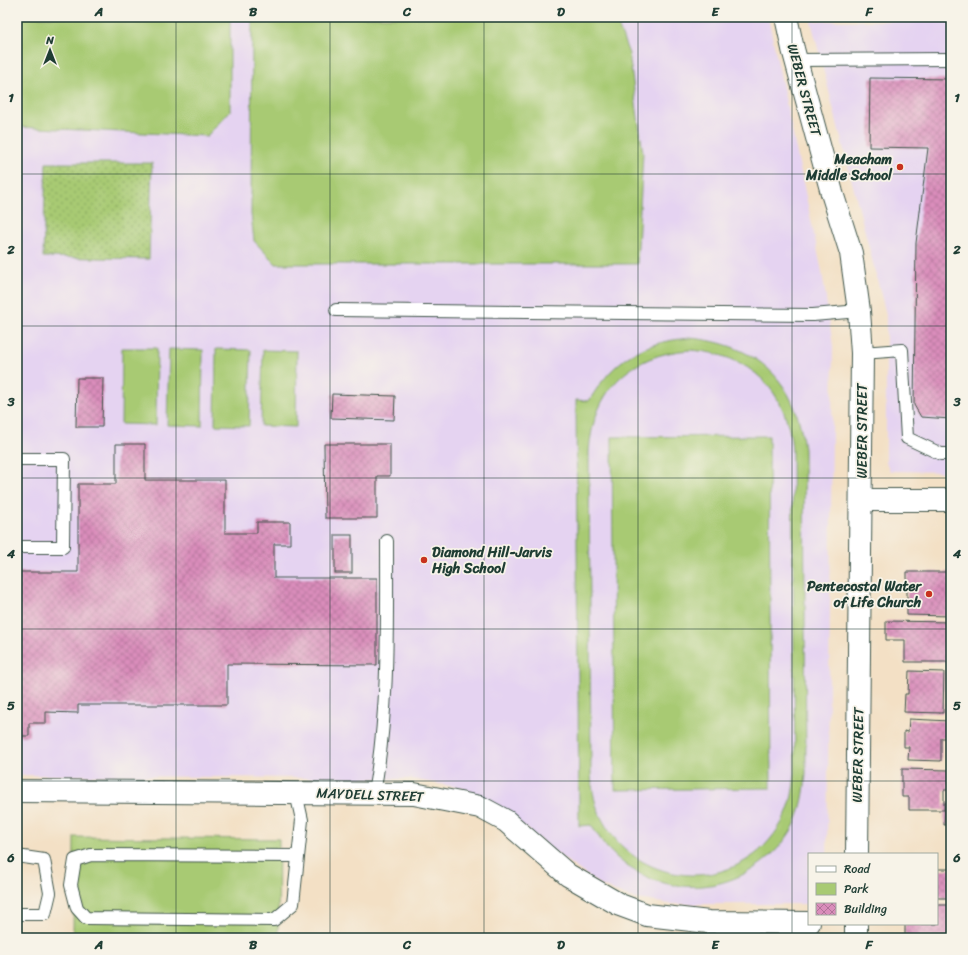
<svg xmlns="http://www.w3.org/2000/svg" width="968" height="955" viewBox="0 0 968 955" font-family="Sriracha,sans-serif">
	<defs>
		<pattern id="green-dots" width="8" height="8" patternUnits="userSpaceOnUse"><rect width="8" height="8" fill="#a8ca73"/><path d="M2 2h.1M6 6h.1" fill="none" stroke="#88a55f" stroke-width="1.8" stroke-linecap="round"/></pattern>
		<pattern id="building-cross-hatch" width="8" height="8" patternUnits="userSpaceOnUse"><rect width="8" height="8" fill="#da8dbb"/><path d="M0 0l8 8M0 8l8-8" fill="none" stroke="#b07499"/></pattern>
	</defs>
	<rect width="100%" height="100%" fill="#f7f3e8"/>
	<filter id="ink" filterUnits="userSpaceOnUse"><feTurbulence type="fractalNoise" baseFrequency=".025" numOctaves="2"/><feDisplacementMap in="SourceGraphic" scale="8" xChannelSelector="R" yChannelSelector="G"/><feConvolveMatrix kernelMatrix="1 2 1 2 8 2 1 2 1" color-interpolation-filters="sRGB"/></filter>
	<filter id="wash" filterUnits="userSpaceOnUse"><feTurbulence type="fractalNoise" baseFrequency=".012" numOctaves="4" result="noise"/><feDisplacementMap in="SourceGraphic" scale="16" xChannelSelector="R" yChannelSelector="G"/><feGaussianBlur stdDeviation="0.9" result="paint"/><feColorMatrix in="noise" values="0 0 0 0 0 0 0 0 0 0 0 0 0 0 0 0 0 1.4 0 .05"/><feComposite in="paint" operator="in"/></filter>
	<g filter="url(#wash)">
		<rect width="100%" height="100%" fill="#f3e0c5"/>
		<!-- built -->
		<g fill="#e5d3f1">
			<path d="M17,17H768L822,272L833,346L827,854H809V904H670L631,898L600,885L560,856L495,804L462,788L411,779L17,775Z"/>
			<path d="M811,21H951V472L890,471L886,462V314Z"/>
		</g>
		<!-- green -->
		<path fill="url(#green-dots)" stroke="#648454" d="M46,163H152L149,259L43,257Z"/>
		<!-- pitch -->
		<g fill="#a8ca73" stroke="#648454" fill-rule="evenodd">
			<path d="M17,17H230V111L207,136L17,127Z"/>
			<path d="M252,17H615L629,54L643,153L637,264H276L254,241L251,214Z"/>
			<path d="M690,338C758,344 798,382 804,450L806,773C805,791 802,809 794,826C757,892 668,908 613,854C604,846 598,835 591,825L579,826L576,400L589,401C614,359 641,342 690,338ZM690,350C750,354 788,390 792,450L795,773C794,783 793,793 790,803C785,821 773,838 759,851C709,893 634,878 603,821C595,807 592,790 591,774L589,452C593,391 629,354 690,350Z"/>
			<path d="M122,348H157L156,425L121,424Z"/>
			<path d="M169,349L203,350L202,426L167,425Z"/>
			<path d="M216,349L251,350L249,426L215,425Z"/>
			<path d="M263,350L297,351L296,427L261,426Z"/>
			<path d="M769,436L771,788L615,790L612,437Z"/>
			<path d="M74,837L279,839L278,938H73Z"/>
		</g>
		<g id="blocks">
			<!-- building -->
			<g fill="url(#building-cross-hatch)">
				<path d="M870,78L951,79V419L921,417L914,405L916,243L928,148L869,147Z"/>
				<path d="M77,378H103L102,427H76Z"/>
				<path d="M332,394L395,396L394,420L331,418Z"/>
				<path d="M116,444H145V480H225V533H257V522H290V544H274V578H377V665L227,664V705H78V713L46,712V723H29V736H17V572H78V484H116Z"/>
				<path d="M324,444H390V476H377V518H325Z"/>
				<rect x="335" y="535" width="17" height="38"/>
				<path d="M907,572H951V616L907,615Z"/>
				<path d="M886,621L951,622V662H905V640H886Z"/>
				<path d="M909,671L944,672L943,713L904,712L905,694H908Z"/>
				<path d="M909,719L950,721V738H941V761L908,760L909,747H904V731L908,732Z"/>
				<path d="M902,769L949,770V790H944V810H909V797H902Z"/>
				<path d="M945,803H951V825H944Z"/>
				<rect x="937" y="869" width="14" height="29"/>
				<path d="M937,905H951V936H905V924H937Z"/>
			</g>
		</g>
	</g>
	<g filter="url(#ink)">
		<use href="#blocks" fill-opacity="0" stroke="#3f554a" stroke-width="1"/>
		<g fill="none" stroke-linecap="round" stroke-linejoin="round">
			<defs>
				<g id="service">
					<path d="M796,60L951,59"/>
					<path d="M336,310L813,315L859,311"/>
					<path d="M862,353L902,350L907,438L941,454H951"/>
					<path d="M17,459H64L63,547H17"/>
					<path d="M296,793L302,820L293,904L274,920L86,918L77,908L71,885L75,860L91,855L298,856"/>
					<path d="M374,793C389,710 387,625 387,541"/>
					<path d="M17,856L44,860L50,893L45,914H17"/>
				</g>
				<g id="minor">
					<path d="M786,17L793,49L832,193L851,253L859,311L862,353L857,854"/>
					<path d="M861,500H951"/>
					<path d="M17,791L414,794L480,807L506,821L568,875L620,905L647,915L709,922L809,923"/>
					<path d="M856,938V924"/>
				</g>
			</defs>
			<!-- service casing -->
			<use href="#service" stroke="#3f554a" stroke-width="14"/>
			<!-- minor casing -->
			<use href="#minor" stroke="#3f554a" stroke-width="24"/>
			<!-- service -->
			<use href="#service" stroke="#fff" stroke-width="12"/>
			<!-- minor -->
			<use href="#minor" stroke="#fff" stroke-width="22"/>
		</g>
	</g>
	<!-- grid -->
	<path fill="none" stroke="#1f3d34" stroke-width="1" stroke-opacity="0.55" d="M176,17V938M330,17V938M484,17V938M638,17V938M792,17V938M17,174H951M17,326H951M17,478H951M17,629H951M17,781H951"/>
	<!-- markers -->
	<g fill="#c8321e" stroke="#f7f3e8" stroke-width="1.5">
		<circle cx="900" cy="167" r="4"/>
		<circle cx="424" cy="560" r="4"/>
		<circle cx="929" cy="594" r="4"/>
	</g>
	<g text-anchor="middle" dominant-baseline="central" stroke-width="3.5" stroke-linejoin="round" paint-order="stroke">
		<!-- street labels -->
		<g font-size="14" fill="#1f3d34" stroke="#f7f3e8">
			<text transform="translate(804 90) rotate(75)">WEBER STREET</text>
			<text transform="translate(862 431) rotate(-90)">WEBER STREET</text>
			<text transform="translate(858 755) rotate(-89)">WEBER STREET</text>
			<text transform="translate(370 795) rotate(2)">MAYDELL STREET</text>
		</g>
		<!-- poi labels -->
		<g font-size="14" font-weight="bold" fill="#1f3d34" stroke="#f7f3e8" text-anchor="end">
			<text x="892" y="159">Meacham<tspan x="892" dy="16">Middle School</tspan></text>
			<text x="432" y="552" text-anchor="start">Diamond Hill-Jarvis<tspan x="432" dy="16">High School</tspan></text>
			<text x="921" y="586">Pentecostal Water<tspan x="921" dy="16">of Life Church</tspan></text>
		</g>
	</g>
	<!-- margin -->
	<rect width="968" height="955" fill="none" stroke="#f7f3e8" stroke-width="44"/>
	<!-- legend -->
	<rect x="808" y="853" width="130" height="72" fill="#f7f3e8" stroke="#a1aaa0"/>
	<rect x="816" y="866" width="20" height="6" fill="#ffffff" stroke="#a1aaa0"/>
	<text x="844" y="873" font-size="12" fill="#1f3d34">Road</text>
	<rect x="816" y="883" width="20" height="12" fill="#a8ca73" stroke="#a1aaa0"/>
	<text x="844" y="893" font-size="12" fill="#1f3d34">Park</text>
	<rect x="816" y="903" width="20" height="12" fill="url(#building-cross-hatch)" stroke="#a1aaa0"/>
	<text x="844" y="913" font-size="12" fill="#1f3d34">Building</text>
	<!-- north arrow -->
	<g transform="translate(50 50)" stroke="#f7f3e8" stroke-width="3" paint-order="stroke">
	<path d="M0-3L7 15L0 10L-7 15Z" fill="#1f3d34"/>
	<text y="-6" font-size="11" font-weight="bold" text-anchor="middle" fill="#1f3d34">N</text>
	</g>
	<rect x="22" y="22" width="924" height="911" fill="none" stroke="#1f3d34" stroke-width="1.5"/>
	<g font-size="13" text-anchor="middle" font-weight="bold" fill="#1f3d34">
		<text x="99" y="16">A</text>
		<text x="253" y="16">B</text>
		<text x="407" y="16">C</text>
		<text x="561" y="16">D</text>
		<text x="715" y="16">E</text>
		<text x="869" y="16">F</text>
		<text x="11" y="102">1</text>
		<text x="957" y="102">1</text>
		<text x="11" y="254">2</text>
		<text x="957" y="254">2</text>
		<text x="11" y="406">3</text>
		<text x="957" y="406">3</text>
		<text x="11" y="558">4</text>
		<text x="957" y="558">4</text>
		<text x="11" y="710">5</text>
		<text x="957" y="710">5</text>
		<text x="11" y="862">6</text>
		<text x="957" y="862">6</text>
		<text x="99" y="949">A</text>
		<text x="253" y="949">B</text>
		<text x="407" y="949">C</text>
		<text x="561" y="949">D</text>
		<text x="715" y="949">E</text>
		<text x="869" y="949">F</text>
	</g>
</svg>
